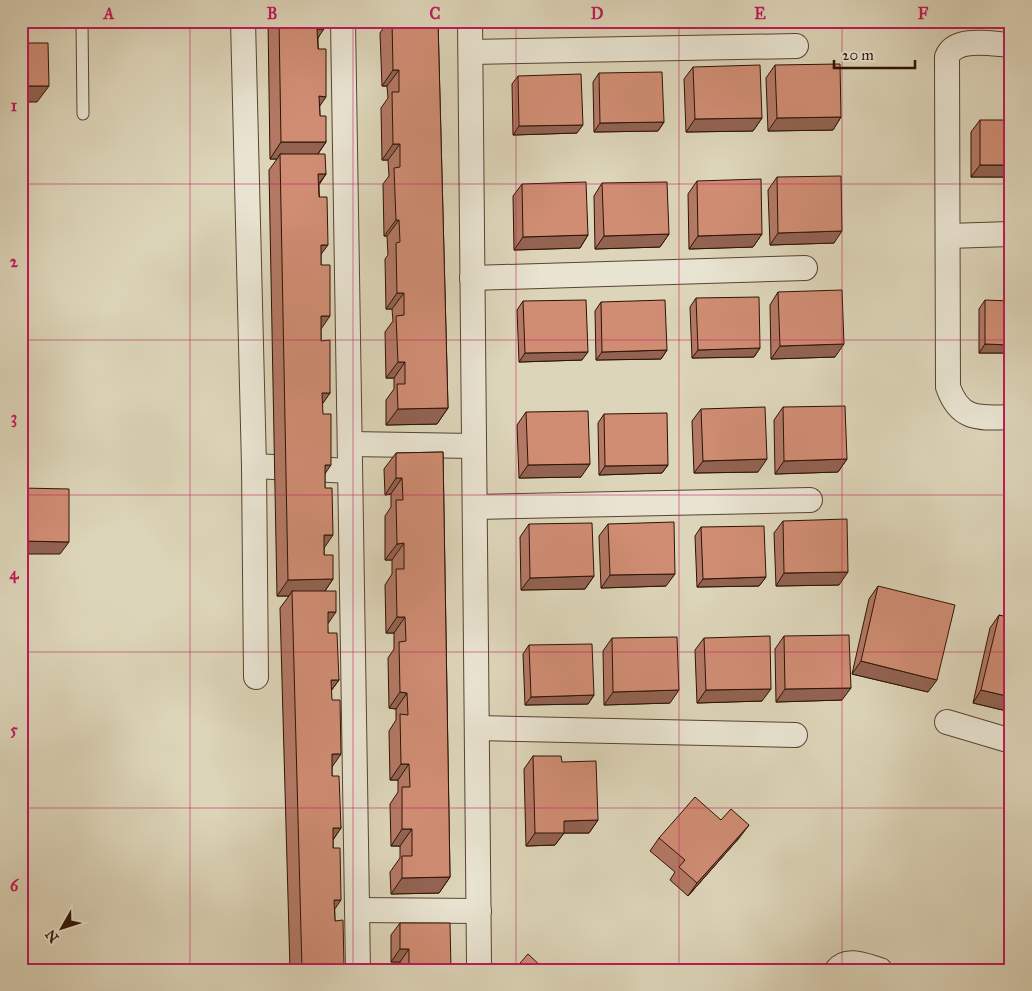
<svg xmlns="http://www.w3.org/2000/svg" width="1032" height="991" viewBox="0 0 1032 991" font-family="'IM FELL Great Primer',serif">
	<rect width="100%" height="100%" fill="#ddd5b9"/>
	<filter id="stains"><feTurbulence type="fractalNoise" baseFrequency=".004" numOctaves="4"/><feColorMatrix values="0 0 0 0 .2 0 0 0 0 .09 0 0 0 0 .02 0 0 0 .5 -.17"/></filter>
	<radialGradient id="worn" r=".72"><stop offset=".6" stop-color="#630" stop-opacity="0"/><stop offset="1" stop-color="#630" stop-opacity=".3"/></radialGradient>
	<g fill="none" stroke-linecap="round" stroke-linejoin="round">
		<defs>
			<path id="lane" d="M82,21L83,114"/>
			<g id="street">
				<path d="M243,21L254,466L256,677"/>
				<path d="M343,21L358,970"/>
				<path d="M470,21L479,963"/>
				<path d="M1011,45C992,44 955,36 947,57L948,387C960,421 979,418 1011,417"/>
				<path d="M471,52L796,46"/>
				<path d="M948,236L1011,234"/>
				<path d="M472,278L805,268"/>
				<path d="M350,444L474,446"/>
				<path d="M254,466L350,471"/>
				<path d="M475,507L810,500"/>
				<path d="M947,722L1011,741"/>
				<path d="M477,728L795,735"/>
				<path d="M357,910L479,911"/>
				<path d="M837,970C847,957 866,966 880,970"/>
			</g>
		</defs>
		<!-- lane casing -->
		<use href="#lane" stroke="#594331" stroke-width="13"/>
		<!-- street casing -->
		<use href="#street" stroke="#594331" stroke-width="26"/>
		<!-- lane -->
		<use href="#lane" stroke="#e9e4d2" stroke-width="11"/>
		<!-- street -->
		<use href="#street" stroke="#e9e4d2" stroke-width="24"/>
	</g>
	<!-- wall -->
	<g fill="#b37964" stroke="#2d1204">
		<path d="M268,21H324L318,39L320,116L326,142L318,154L326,174L319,185L321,254V341L330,393L322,404L325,474L324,555L333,579L325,591L328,633L339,680L331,691L332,767V776L341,828L333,840L335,921L342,970H290L280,608L289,596H277L269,170L277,159H270Z"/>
		<path d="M388,21H438L448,408L437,424L386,425V400L394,389V378H386L385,332L393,321L392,309H386L385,259L388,255L387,236H384L383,184L389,176L388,160H382L381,108L388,98L387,86H382L380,33Z"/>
		<path d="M775,65L841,117L833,130L768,131L766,78Z"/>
		<path d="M693,67L762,118L753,131L686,132L684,79Z"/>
		<path d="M599,73L664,122L658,131L594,132L593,82Z"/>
		<path d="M518,76L577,133L513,135L512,84Z"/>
		<path d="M980,120L1005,177H971V132Z"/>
		<path d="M777,177L834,243L770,245L768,190Z"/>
		<path d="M697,181L762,234L753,247L689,249L688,194Z"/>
		<path d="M602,183L669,234L660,247L595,249L594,196Z"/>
		<path d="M522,184L588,235L580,248L514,250L513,196Z"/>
		<path d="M778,292L835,357L771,359L770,305Z"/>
		<path d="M696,298L760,348L754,357L692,358L690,307Z"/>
		<path d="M985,300L1008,353H979V309Z"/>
		<path d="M523,301L582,360L519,362L517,310Z"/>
		<path d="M601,302L667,350L661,359L596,360L595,311Z"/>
		<path d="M783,407L847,459L838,472L775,474L774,420Z"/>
		<path d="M701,409L758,472L694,473L692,421Z"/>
		<path d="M526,412L581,477L519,478L517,425Z"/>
		<path d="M604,414L668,465L662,473L599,475L598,423Z"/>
		<path d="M443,452L450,877L439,893L391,894L390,872L400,858V846H391L390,804L398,792V780H390L389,731L396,720V709L389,708L388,658L394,649V633H386L385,585L392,574V560H385V516L391,507V494L385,495L384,469L396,453Z"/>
		<path d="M783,521L839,585L776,586L774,533Z"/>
		<path d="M529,524L594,576L585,589L521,590L520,537Z"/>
		<path d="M608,524L666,586L601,588L599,536Z"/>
		<path d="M701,527L766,577L759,586L697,587L695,536Z"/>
		<path d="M878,586L928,692L852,674L869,599Z"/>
		<path d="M999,615L1011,618V712L973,703L990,628Z"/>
		<path d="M784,636L842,700L776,702L775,649Z"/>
		<path d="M612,638L670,703L604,705L603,651Z"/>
		<path d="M704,638L762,701L697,703L695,650Z"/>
		<path d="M529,645L594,695L588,704L525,705L523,654Z"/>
		<path d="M533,756L562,762L598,820L589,833H564L555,845L526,846L524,769Z"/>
		<path d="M740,837L688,896L670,880L675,872L650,851L659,838Z"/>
		<path d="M400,923L451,970H400V962H391V935Z"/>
	</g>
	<!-- shaded-wall -->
	<g fill="#926351" stroke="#2d1204">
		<path d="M513,21H576L512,23Z"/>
		<path d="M317,29H324L313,45Z"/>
		<path d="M393,70H399L387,86H382Z"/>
		<path d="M27,86H49L37,102H21Z"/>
		<path d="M319,96L326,97L315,113Z"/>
		<path d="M841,117L833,130L768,131L777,118Z"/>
		<path d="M762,118L753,131L686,132L695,119Z"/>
		<path d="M664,122L658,131L594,132L600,123Z"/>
		<path d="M21,123H27L21,132Z"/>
		<path d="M583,125L577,133L513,135L519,126Z"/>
		<path d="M281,142H326L315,158L280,154L277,159H270Z"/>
		<path d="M393,144H400L388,160H382Z"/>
		<path d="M980,165H1011V169L1005,177H971Z"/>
		<path d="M318,174H326L314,190Z"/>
		<path d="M396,220H399L387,236H384Z"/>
		<path d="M842,231L834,243L770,245L778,233Z"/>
		<path d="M669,234L660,247L595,249L604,236Z"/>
		<path d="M762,234L753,247L689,249L698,236Z"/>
		<path d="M588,235L580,248L514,250L523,237Z"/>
		<path d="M321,245H328L316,261Z"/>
		<path d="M397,293H404L392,309H386Z"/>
		<path d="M321,316H330L319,332Z"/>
		<path d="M844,344L835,357L771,359L780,346Z"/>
		<path d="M985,344L1011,345V350L1008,353H979Z"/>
		<path d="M760,348L754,357L692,358L698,350Z"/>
		<path d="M667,350L661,359L596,360L602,352Z"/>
		<path d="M588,352L582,360L519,362L525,353Z"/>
		<path d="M398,362H405L394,378H386Z"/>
		<path d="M322,393H330L319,409Z"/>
		<path d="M448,408L437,424L386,425L398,409Z"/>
		<path d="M767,459L758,472L694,473L703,461Z"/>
		<path d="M847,459L838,472L775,474L784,461Z"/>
		<path d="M590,464L581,477L519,478L528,465Z"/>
		<path d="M325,465H331L320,481Z"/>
		<path d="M668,465L662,473L599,475L605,466Z"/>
		<path d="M396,478H402L391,494L385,495Z"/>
		<path d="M324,535H333L322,551Z"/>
		<path d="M21,541L69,542L60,554H21Z"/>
		<path d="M404,543L392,560H385L397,544Z"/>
		<path d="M848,572L839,585L776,586L784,573Z"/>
		<path d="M675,574L666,586L601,588L610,575Z"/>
		<path d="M594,576L585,589L521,590L530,578Z"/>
		<path d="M766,577L759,586L697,587L703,579Z"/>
		<path d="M333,579L322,595L292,591L289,596H277L288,580Z"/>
		<path d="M328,612H336L325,628Z"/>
		<path d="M397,617H405L394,633H386Z"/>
		<path d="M861,661L937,680L928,692L852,674Z"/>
		<path d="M331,680H339L327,696Z"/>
		<path d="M851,688L842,700L776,702L785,689Z"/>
		<path d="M771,689L762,701L697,703L706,690Z"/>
		<path d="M679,690L670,703L604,705L613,692Z"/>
		<path d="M981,690L1011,697V712L973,703Z"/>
		<path d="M400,692L407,693L396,709L389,708Z"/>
		<path d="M594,695L588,704L525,705L531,697Z"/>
		<path d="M332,754H341L330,770Z"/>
		<path d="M401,764H409L398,780H390Z"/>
		<path d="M598,820L589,833H564L555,845L526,846L535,833L564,821Z"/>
		<path d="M749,825L740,837L688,896L697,883Z"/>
		<path d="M333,828H341L330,844Z"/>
		<path d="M402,829H412L400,846H391Z"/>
		<path d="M450,877L439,893L391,894L402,878Z"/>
		<path d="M334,900H341L330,916Z"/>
		<path d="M400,949H409L400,962H391Z"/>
		<path d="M336,967H344L342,970H334Z"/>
	</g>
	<!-- building -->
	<g fill="#d08d74" stroke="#2d1204">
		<path d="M21,21H25V43H48L49,86H27V123H21Z"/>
		<path d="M279,21H324V29H317L318,49H326V97L319,96L320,116H326V142H281Z"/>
		<path d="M392,21H438L448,408L398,409L397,384H405V362H398L396,316L404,315V293H397L396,243L400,242L399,220H396L394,168L400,167V144H393L392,92H399V70H393Z"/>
		<path d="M840,64L841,117L777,118L775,65Z"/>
		<path d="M760,65L762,118L695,119L693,67Z"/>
		<path d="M662,72L664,122L600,123L599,73Z"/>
		<path d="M581,74L583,125L519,126L518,76Z"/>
		<rect x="980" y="120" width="31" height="45"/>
		<path d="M280,154H325L326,174H318L319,197H327L328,245H321V265H330V316H321V341L330,340V393H322L323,414H331V465H325V488H332L333,535H324V555H333V579L288,580Z"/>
		<path d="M841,176L842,231L778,233L777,177Z"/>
		<path d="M761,179L762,234L698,236L697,181Z"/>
		<path d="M586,182L588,235L523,237L522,184Z"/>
		<path d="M667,182L669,234L604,236L602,183Z"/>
		<path d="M842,290L844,344L780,346L778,292Z"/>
		<path d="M759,297L760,348L698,350L696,298Z"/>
		<path d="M586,300L588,352L525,353L523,301Z"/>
		<path d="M665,300L667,350L602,352L601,302Z"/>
		<path d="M985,300L1011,301V345L985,344Z"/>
		<path d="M845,406L847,459L784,461L783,407Z"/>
		<path d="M765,407L767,459L703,461L701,409Z"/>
		<path d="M588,411L590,464L528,465L526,412Z"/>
		<path d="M667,413L668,465L605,466L604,414Z"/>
		<path d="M443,452L450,877L402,878V856H412V829H402V787H410L409,764H401L400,714L408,715L407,693L400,692L399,642L406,641L405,617H397L396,569H404V543L397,544L396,500H403L402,478H396V453Z"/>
		<path d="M21,488L69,489V542L21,541Z"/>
		<path d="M847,519L848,572L784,573L783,521Z"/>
		<path d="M674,522L675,574L610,575L608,524Z"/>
		<path d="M592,523L594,576L530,578L529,524Z"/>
		<path d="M764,526L766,577L703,579L701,527Z"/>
		<path d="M878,586L955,605L937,680L861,661Z"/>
		<path d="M292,591H336V612H328V633H337L339,680H331L332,700H340L341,754H332V776H339L341,828H333V848H340L341,900H334L335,921L343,920L344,967H336V970H302Z"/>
		<path d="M999,615L1011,618V697L981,690Z"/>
		<path d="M849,635L851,688L785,689L784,636Z"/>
		<path d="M770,636L771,689L706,690L704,638Z"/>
		<path d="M677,637L679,690L613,692L612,638Z"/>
		<path d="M592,644L594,695L531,697L529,645Z"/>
		<path d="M533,756H561L562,762L596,761L598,820L564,821V833H535Z"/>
		<path d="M695,797L721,820L731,809L749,825L697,883L679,867L685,860L659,838Z"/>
		<path d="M400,923H450L451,970H409V949H400Z"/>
		<path d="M528,954L545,970H514Z"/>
	</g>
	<!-- grid -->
	<path fill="none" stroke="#c2185b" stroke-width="1" stroke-opacity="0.55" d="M190,21V970M353,21V970M516,21V970M679,21V970M842,21V970M21,184H1011M21,340H1011M21,495H1011M21,652H1011M21,808H1011"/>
	<!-- margin -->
	<rect width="1032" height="991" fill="none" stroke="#ddd5b9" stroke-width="55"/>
	<!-- north arrow -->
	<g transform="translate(62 928) rotate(231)" stroke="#e9e4d2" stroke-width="4" paint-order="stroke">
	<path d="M0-4L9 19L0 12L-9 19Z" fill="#2d1204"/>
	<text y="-8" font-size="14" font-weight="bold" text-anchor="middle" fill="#2d1204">N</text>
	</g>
	<!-- scale -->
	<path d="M834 60v8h81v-8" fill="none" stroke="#2d1204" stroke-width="2.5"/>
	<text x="842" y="60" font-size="15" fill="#2d1204" stroke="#e9e4d2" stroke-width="4" paint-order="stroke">20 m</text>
	<rect x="28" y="28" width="976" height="936" fill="none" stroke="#c2185b" stroke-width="2"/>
	<g font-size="16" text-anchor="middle" font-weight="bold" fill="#c2185b">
		<text x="109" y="19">A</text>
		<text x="272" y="19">B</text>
		<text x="435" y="19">C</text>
		<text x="597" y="19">D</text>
		<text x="760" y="19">E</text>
		<text x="923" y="19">F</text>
		<text x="14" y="111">1</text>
		<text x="14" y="267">2</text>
		<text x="14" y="423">3</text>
		<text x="14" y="579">4</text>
		<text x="14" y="735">5</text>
		<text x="14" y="891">6</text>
	</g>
	<rect width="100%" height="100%" filter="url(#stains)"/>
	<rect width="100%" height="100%" fill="url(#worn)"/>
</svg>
